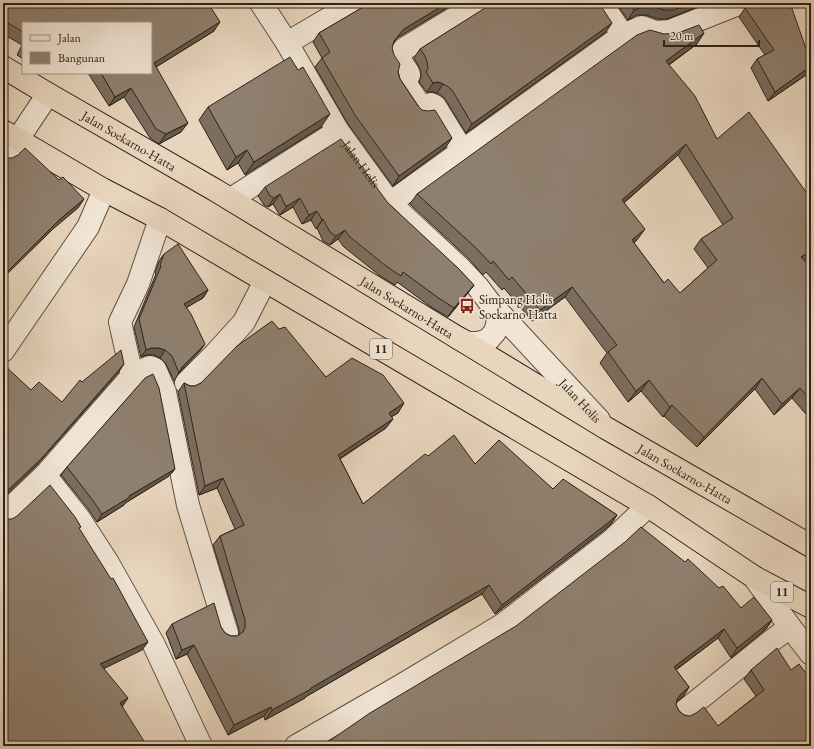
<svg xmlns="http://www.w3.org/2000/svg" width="814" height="749" viewBox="0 0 814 749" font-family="'EB Garamond',serif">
	<rect width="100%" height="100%" fill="#e8d5bd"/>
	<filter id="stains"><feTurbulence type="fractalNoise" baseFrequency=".005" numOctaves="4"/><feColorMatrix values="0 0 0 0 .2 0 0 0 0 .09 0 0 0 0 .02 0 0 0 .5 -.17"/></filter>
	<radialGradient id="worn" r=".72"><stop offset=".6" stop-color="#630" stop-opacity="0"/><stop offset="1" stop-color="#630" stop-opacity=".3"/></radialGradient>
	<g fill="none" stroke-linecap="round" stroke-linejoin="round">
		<defs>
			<g id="minor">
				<path id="s1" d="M261,3L287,43L338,131L390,203L460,268L478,287L496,311L498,321L495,332L488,340L478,343H468L458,338"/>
				<path d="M601,3L623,35"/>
				<path d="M287,43L355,3"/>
				<path d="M462,150L435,106L431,104L422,108L404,81L409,75L408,72L398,57L404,49L479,3"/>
				<path d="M3,155L18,139L48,94"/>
				<path d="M231,199L338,131"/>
				<path d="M390,203L623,35L642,27L656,32L670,31L741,3"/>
				<path id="s2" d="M492,305L599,420"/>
				<path d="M3,351L88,227L104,190"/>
				<path d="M132,376L120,322L138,284L160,219"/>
				<path d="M186,383L215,354L244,322L265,281"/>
				<path d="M45,475L79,518L108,563L154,645L201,746"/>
				<path d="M3,515L45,475L132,376L145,369L150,367L155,369L165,392L188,505L227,633"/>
				<path d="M754,577L790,627L811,654"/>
				<path d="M682,713L770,642L790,627"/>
				<path d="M296,746L402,685L502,625L611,541L648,506"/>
			</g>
			<g id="highway">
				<path id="s3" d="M3,67L48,94L215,190L606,428L811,546"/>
				<path d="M3,131L104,190L160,219L648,506L754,577L811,607"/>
			</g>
		</defs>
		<!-- minor casing -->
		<use href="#minor" stroke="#5c4f41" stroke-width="24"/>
		<!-- highway casing -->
		<use href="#highway" stroke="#2e2218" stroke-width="24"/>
		<!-- minor -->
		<use href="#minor" stroke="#f0e4d4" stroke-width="22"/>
		<!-- highway -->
		<use href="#highway" stroke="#e8d5bd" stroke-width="22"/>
	</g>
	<!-- wall -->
	<g fill="#7b6d5f" stroke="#2e2218" fill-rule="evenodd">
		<path d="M3,3L214,31L156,67L181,132L159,144L150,138L124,97L109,106L88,73H151V23H23V59L17,55L22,45L3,34Z"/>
		<path d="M319,3H330L322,8Z"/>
		<path d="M367,3H455L397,38L393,43L392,48L400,79L446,147L393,186L348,124L315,67L322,58L313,42L319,33L367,5Z"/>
		<path d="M491,3H599L606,32L466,133L445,99L441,95L437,93L432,92H427L419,82L421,77V71L418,65L414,58L420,49L491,5Z"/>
		<path d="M616,3H707L667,19H658L646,15H637L628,20Z"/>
		<path d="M753,3H790L806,75L768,101L751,68L757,59L765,55L739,17L745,8L752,5H753Z"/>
		<path d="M805,3H811V11Z"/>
		<path d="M697,44L669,65L717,139L811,256L804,261L811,268V420L792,398L774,415L755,389L697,447L664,416L663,417L641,391L628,402L600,363L607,353L565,297L532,321L504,288L502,290L486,272L483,275L469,259L410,204L417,194ZM678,155L723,225L701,239L694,249L708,268L680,293L664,283L634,243L637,240L624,203Z"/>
		<path d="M208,107L321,127L245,175L238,163L227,170L199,120Z"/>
		<path d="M265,187L388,203L474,285L467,294L448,317L431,307L397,282L395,285L379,275L344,247L338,239L330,245L323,241L317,228L316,229L311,220L302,224L293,207L280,215L279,214L273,204L268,207L264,205L258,196Z"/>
		<path d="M164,254L208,290L203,298L186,307L200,351L180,371L174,381L166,364L160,358L154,355H146L141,357L134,327L156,274L155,273L159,261Z"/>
		<path d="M279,329L326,377L398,413L391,417L386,428L340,459L363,504L428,456L475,464L553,489L593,499L617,515L611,524L603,531L495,614L482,594L307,696L305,698L265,720L264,716L228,735L187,654L176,659L166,633L172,624L221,627L225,633L231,636H237L239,635V629L213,545L220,536L235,529L217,488L199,495L178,392L184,383L190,386H195L201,383Z"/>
		<path d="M67,467L175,469L169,476L127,502L124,505L97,522L89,510L61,475Z"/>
		<path d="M741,608L772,620L766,629L731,658L718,638L676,670L689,687L683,697L677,701L676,705L679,711L684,715L718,726L756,696L744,679L751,670L809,746H322Z"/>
	</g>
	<!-- shaded-wall -->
	<g fill="#64594d" stroke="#2e2218">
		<path d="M326,3H330L322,8Z"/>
		<path d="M447,3H455L397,38L388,50L394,41L404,29Z"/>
		<path d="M690,3H707L667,19H658L646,15H637L628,20L634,10L644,6Z"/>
		<path d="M220,22L214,31L151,70L154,63Z"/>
		<path d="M612,23L606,32L466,133L472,124Z"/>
		<path d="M704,33L697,44L658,72L666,61Z"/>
		<path d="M811,66L806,75L768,101L775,92Z"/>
		<path d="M438,82L443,84L437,93L432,92H427L433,83Z"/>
		<path d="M131,88L124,97L109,106L115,97Z"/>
		<path d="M330,114L321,127L245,175L254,162Z"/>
		<path d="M188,123L181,132L159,144L166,134Z"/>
		<path d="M452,138L446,147L393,186L399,176Z"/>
		<path d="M686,144L678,155L614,211L622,200Z"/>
		<path d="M247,150L238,163L227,170L236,157Z"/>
		<path d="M280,194L273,204L268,207L274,198Z"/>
		<path d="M300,198L293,207L280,215L287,206Z"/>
		<path d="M84,199L78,208L53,229L3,278V276L59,220Z"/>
		<path d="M317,211L311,220L302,224L309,215Z"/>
		<path d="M323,219L317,228L316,229L322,220Z"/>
		<path d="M645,229L637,240L625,250L632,240Z"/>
		<path d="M345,230L338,239L330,245L336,236Z"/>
		<path d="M811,251V256L794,268L801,257Z"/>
		<path d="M474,285L467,294L448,317L454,308Z"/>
		<path d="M572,287L565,297L532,321L540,310Z"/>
		<path d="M208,290L203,298L179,312L184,304Z"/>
		<path d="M205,344L200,351L179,373L182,367Z"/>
		<path d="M151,348H159L165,350L160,358L154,355H146L141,357L146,350Z"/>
		<path d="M124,364L118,373L36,466L3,498V495Z"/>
		<path d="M762,378L755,389L697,447L704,437Z"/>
		<path d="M649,380L641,391L628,402L636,391Z"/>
		<path d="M800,388L792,398L774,415L782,404Z"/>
		<path d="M404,403L398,413L382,422L389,413Z"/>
		<path d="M672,405L664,416L663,417L670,407Z"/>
		<path d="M393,419L386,428L331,464L338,455Z"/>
		<path d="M175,469L169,476L127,502L124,505L97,522L102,514L129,496Z"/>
		<path d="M223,478L217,488L199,495L205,486Z"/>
		<path d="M617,515L611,524L603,531L495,614L502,605Z"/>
		<path d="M489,585L482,594L307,696L305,698L265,720L272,710Z"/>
		<path d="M772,620L766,629L731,658L737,648Z"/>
		<path d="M724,629L718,638L667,676L674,667Z"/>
		<path d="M148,642L142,650L95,673L100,664Z"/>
		<path d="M194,645L187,654L176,659L182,650Z"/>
		<path d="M689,687L683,697L674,703L681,694Z"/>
		<path d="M128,698L122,707L120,703Z"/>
		<path d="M271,707L264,716L228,735L234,725Z"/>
		<path d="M811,741V745L809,746H806Z"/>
	</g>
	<!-- building -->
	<g fill="#8f7f6e" stroke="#2e2218" fill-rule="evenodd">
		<path d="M3,3H208L220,22L154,63L188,123L166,134L156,129L131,88L115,97L101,73H151V23H23V32L3,20Z"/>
		<path d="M369,3H447L404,29L394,41L392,48L394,55L400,64L398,72L400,79L418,106L422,110L428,111L435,110L452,138L399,176L355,115L322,58L330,52L319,33L368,4Z"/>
		<path d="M493,3H599L612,23L472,124L452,90L447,86L443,84L438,82L433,83L426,72L428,68L427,62L425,56L420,49Z"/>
		<path d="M629,3H690L674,10H664L652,6H644L634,10Z"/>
		<path d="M755,3H790L811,63V66L775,92L757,59L774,50L745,8L752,5Z"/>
		<path d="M699,25L704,33L666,61L695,96L717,139L749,112L811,199V251L801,257L811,268V401L800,388L782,404L762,378L704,437L672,405L670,407L649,380L636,391L608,352L617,345L572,287L540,310L512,277L509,280L493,261L491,264L476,248L417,194L637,35L650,30L664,34L678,33ZM686,144L733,218L701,239L717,260L680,293L668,279L664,283L632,240L645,229L622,200Z"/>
		<path d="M290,57L298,70L303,67L330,114L254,162L247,150L236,157L208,107Z"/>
		<path d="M341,139L388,203L458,268L474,285L454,308L437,297L403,272L401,276L386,266L350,237L345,230L336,236L330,232L323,219L322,220L317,211L309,215L300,198L287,206L285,205L280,194L274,198L270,196L265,187Z"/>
		<path d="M25,148L59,180L63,177L84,199L59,220L3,276V160L5,158H12L18,155Z"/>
		<path d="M178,244L208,290L184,304L191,314L205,344L182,367L179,373L172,356L165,350L159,348H151L146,350L139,319L161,266L160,265L164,254Z"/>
		<path d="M272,321L279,329L285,327L326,377L352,358L383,375L404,403L389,413L393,419L338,455L363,504L425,454L428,456L454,435L475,464L499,440L553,489L563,479L617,515L609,522L502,605L489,585L311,688V689L272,710L271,707L234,725L194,645L182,650L172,624L214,603L221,627L225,633L231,636H237L243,632L245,627V620L220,536L244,525L223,478L205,486L184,383L190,386H195L201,383L237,346Z"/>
		<path d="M121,350L124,364L42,458L3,495V364L31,390L39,382L62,402L80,380L82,382Z"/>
		<path d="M153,374L159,388L175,469L129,496L130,497L102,514L94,502L67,467L145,378Z"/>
		<path d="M50,485L75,517L81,527L79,528L111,579L113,578L148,642L100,664L128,698L120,703L147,746H3V517L6,519H12L17,516Z"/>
		<path d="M641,527L685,562L688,559L719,588L723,586L741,608L754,597L772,620L737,648L724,629L674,667L689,687L681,694L677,699L676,705L679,711L684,715L690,716L696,713L704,707L718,726L764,690L751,670L777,648L791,670L799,664L811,680V741L806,746H322L370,713L516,626L625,542Z"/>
	</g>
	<!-- icons -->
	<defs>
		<symbol id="bus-bare" viewBox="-9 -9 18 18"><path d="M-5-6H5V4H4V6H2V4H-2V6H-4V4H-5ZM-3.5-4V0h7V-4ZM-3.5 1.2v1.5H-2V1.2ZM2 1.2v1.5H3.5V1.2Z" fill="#8f2418" stroke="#f0e4d4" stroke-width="2.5" paint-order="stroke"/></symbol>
	</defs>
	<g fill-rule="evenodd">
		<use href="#bus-bare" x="456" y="295" width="22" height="22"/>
	</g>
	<g text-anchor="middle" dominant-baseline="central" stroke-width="3" stroke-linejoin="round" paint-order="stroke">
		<!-- shield labels -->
		<g fill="#f0e4d4" stroke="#685c50" stroke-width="1">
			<rect x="370" y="339" width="22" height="20" rx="3"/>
			<rect x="771" y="582" width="22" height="20" rx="3"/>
		</g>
		<g font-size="12" font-weight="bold" fill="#2e2218">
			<text x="381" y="349">11</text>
			<text x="782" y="592">11</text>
		</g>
		<!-- street labels -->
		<g font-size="13" fill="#2e2218" stroke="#f0e4d4">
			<text stroke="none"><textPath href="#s3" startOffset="146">Jalan Soekarno-Hatta</textPath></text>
			<text stroke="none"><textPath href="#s1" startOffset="190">Jalan Holis</textPath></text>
			<text stroke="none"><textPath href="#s3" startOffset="470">Jalan Soekarno-Hatta</textPath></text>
			<text stroke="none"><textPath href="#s2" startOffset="130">Jalan Holis</textPath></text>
			<text stroke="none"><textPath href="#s3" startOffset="794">Jalan Soekarno-Hatta</textPath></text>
		</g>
		<!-- poi labels -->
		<g font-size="13" fill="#2e2218" stroke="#f0e4d4" text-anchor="start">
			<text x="479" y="299">Simpang Holis<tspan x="479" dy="15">Soekarno Hatta</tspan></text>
		</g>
	</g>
	<!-- margin -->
	<rect width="814" height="749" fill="none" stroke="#e8d5bd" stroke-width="16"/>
	<rect x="4" y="4" width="806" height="741" fill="none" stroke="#2e2218" stroke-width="2"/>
	<rect x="8" y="8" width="798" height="733" fill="none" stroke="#2e2218"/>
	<!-- legend -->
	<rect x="22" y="22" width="130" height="52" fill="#f0e4d4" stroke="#a29689"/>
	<rect x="30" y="35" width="20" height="6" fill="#f0e4d4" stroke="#a29689"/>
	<text x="58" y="42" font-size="12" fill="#2e2218">Jalan</text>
	<rect x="30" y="52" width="20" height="12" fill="#8f7f6e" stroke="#a29689"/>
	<text x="58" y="62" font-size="12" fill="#2e2218">Bangunan</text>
	<!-- scale -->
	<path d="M664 40v6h95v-6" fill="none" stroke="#2e2218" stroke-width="2"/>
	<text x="670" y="40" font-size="12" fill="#2e2218" stroke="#f0e4d4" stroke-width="3" paint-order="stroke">20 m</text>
	<rect width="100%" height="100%" filter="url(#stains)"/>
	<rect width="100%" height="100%" fill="url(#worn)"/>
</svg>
